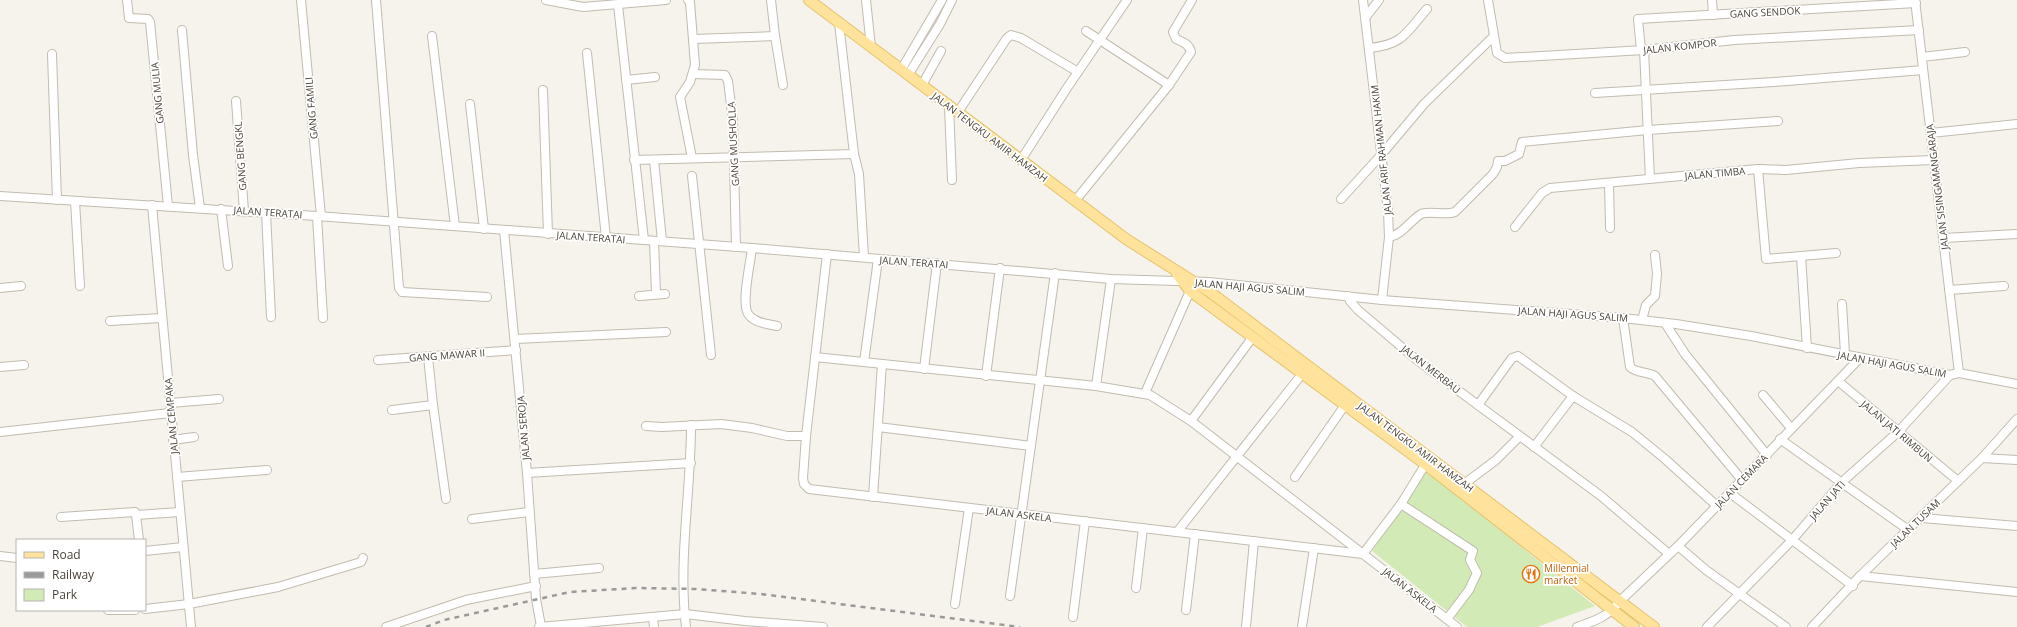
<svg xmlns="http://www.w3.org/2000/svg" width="2017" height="627" viewBox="0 0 2017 627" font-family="'Open Sans',sans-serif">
	<rect width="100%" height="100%" fill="#f6f3ec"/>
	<!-- green -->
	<path fill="#d2eab5" d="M1425,470L1595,606L1537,627H1467L1372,551Z"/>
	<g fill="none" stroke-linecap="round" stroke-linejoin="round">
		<defs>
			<g id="minor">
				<path d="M127,0L129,18L148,19L150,22L168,206"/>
				<path d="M301,0L321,216"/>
				<path d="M376,0L399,288L402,292L487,297"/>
				<path d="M546,0L583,7L666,0"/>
				<path d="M688,0L690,2L695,65L690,82L680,97L692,158"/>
				<path d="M866,0L871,47"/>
				<path d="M1363,0L1388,211L1389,237L1382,300"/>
				<path d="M1488,0L1497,53L1505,58L1644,50L1734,40L1919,30"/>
				<path d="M1712,0L1713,15"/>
				<path d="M1915,0L1959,373"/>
				<path d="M618,5L644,240"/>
				<path d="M1365,18L1379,0"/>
				<path d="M839,23L854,154L859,174L864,257"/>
				<path d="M182,30L193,155L200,208"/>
				<path d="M1086,31L1169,85"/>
				<path d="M432,36L455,226"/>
				<path d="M775,36L783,85"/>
				<path d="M694,39L775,36L771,0"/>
				<path d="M1369,48C1403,45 1406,33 1427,9"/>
				<path d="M1641,50L1638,19L1916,3"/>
				<path d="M1644,50L1650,179"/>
				<path d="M587,53L606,238"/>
				<path d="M52,54L57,200"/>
				<path d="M1922,57L1965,52"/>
				<path d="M901,70L942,0"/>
				<path d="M693,74L725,75L728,81L733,121L736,247"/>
				<path d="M908,75L940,24L952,0"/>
				<path d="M626,80L655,77"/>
				<path d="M922,85L941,51"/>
				<path d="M543,90L548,234"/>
				<path d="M1595,93L1774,82L1923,70"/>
				<path d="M236,101L244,211"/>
				<path d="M470,104L484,229"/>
				<path d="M949,106L952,180"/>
				<path d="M958,112L1007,38L1011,35L1021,38L1078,72"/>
				<path d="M1931,133L2017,124"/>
				<path d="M634,160L854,154"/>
				<path d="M654,160L662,241"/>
				<path d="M1021,160L1067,88L1127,0"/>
				<path d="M1758,169L1766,259L1836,253"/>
				<path d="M692,176L711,355"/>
				<path d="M1609,183L1610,228"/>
				<path d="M0,196L317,216L752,248L1111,279L1209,282L1382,300L1623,318L1676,324L1751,336L1950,375L1959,373L2017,384"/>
				<path d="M1341,199L1382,154L1424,104L1494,36"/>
				<path d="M75,201L80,286"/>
				<path d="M1075,201L1169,85L1191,52C1189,44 1183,42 1176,39L1173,32L1192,0"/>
				<path d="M152,205L191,627"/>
				<path d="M221,209L228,266"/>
				<path d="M266,212L271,317"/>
				<path d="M317,216L323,318"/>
				<path d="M1515,227L1542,193L1550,188L1758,169L1786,170L1859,163L1934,160"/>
				<path d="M504,230L527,473L536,599L541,626"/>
				<path d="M1389,237C1402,235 1410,221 1421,214C1428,210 1444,216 1455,212L1493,174L1497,167L1498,161H1505L1519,154L1522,142L1648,130L1778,121"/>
				<path d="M1943,238L2017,234"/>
				<path d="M654,241L656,294"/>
				<path d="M752,248C751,261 740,305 749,315C755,323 768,324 777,326"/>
				<path d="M827,254L806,436L803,478L804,484L809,489L1363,554L1457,627"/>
				<path d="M1801,256L1807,348"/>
				<path d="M0,288L21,286"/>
				<path d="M1949,290L2004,286"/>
				<path d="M639,296L665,294"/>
				<path d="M1348,296L1350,301L1358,310L1417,360L1601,496L1669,554"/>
				<path d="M1842,304L1845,354"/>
				<path d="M1623,318L1630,367C1636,373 1648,372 1655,376L1742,480"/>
				<path d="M1642,320L1646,305L1655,296L1657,274L1655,255"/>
				<path d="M110,321L161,318"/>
				<path d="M1665,323L1685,354L1767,455"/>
				<path d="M515,339L666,332"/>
				<path d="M428,357L433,405"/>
				<path d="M815,357L1096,386L1150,395L1191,421L1363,554L1401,504L1428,460"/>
				<path d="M378,360L516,350"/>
				<path d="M864,362L878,259"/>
				<path d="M0,367L24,365"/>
				<path d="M924,369L937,263"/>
				<path d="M986,376L1000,268"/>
				<path d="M1838,381L1958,481"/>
				<path d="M1096,386L1111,279"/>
				<path d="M1145,393L1190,291"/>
				<path d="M1763,395L1791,428"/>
				<path d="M170,403L219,399"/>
				<path d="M1478,405L1512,358L1518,356L1573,396L1632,432L1665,459L1717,506"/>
				<path d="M392,410L433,405L446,499"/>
				<path d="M1191,421L1252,338"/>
				<path d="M646,426L662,427L721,424L752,428L787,436H806"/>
				<path d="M878,427L1031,446"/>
				<path d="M0,432L170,413"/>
				<path d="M1780,439L1907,529"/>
				<path d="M173,440L194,437"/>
				<path d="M1534,447L1573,396"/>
				<path d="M1982,458L2017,460"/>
				<path d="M527,473L691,463"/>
				<path d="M177,477L267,470"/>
				<path d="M1295,477L1345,405"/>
				<path d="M1464,484L1496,460L1519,437"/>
				<path d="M1730,493L1853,586"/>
				<path d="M873,497L882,364"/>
				<path d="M1401,504L1473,551L1470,560L1477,573L1469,590L1447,619"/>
				<path d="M136,515L180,512"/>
				<path d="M61,517L135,512L136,515L139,540"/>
				<path d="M1922,518L2017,526"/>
				<path d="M472,519L529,512"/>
				<path d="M1177,532L1302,374"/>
				<path d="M1678,546L1706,570L1786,627"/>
				<path d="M145,551L183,547"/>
				<path d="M0,556L17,558"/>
				<path d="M534,574L599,568"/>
				<path d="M1860,576L2017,592"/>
				<path d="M1136,588L1143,528"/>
				<path d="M1010,596L1055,273"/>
				<path d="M955,604L969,508"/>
				<path d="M145,609L189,604L278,587L361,562L363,558"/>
				<path d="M108,610H135"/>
				<path d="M1186,610L1195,534"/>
				<path d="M1073,617L1085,521"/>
				<path d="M653,618L654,627"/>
				<path d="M386,627L466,600L536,586"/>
				<path d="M539,627L685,614L745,621L823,627"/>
				<path d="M686,627C678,560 691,492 691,425"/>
				<path d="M1246,627L1254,541"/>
				<path d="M1302,627L1314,548"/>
				<path d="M1577,627C1595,621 1609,616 1620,601L1678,546L1860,358"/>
				<path d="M1707,627L1793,539L1842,482L1898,432L1950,375"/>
				<path d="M1812,627L1860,576L1982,458L2017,419"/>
			</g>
			<g id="major">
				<path d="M809,0L1126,239L1210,292L1654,627"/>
				<path d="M1177,274L1190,291L1425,464L1634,627"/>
			</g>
		</defs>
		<!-- minor casing -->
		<use href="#minor" stroke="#c2bbae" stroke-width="10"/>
		<!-- major casing -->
		<use href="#major" stroke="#e6c16a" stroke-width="12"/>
		<!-- minor -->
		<use href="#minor" stroke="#fff" stroke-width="8"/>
		<!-- major -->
		<use href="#major" stroke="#ffe39c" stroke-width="10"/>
		<!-- rail -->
		<path stroke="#9a9a9a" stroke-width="2.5" stroke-dasharray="5 5" stroke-linecap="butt" d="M426,627L444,620L570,592L636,588L696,589L761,594L1020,627"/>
	</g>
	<!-- icons -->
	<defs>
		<symbol id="restaurant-ring" viewBox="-11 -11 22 22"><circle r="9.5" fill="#fff" stroke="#e8710a" stroke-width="1.5"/><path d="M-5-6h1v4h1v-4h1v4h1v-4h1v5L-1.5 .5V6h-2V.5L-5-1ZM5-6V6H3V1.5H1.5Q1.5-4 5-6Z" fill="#e8710a"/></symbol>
	</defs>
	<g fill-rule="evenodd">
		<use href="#restaurant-ring" x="1521" y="564" width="20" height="20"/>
	</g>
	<g text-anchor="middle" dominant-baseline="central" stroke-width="3.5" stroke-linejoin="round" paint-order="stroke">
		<!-- street labels -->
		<g font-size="10" fill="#4b4439" stroke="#fff">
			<text transform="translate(1765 12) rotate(-3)">GANG SENDOK</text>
			<text transform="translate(1680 46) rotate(-6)">JALAN KOMPOR</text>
			<text transform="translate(157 93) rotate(-95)">GANG MULIA</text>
			<text transform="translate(311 108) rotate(-95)">GANG FAMILI</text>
			<text transform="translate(990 137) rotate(37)">JALAN TENGKU AMIR HAMZAH</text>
			<text transform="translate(733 144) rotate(-93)">GANG MUSHOLLA</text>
			<text transform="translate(1381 150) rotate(-96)">JALAN ARIF RAHMAN HAKIM</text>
			<text transform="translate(240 156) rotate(-94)">GANG BENGKL</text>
			<text transform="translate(1715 173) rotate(-5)">JALAN TIMBA</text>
			<text transform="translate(1937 187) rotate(-97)">JALAN SISINGAMANGARAJA</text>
			<text transform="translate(268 212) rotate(4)">JALAN TERATAI</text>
			<text transform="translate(591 237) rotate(4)">JALAN TERATAI</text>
			<text transform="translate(914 262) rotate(4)">JALAN TERATAI</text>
			<text transform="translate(1250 287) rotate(5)">JALAN HAJI AGUS SALIM</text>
			<text transform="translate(1573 314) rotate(4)">JALAN HAJI AGUS SALIM</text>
			<text transform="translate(447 355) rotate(-4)">GANG MAWAR II</text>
			<text transform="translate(1892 364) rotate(10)">JALAN HAJI AGUS SALIM</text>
			<text transform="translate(1431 369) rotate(38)">JALAN MERBAU</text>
			<text transform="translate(171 416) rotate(-95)">JALAN CEMPAKA</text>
			<text transform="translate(523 428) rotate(-95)">JALAN SEROJA</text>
			<text transform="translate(1897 431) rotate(40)">JALAN JATI RIMBUN</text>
			<text transform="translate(1416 447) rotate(37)">JALAN TENGKU AMIR HAMZAH</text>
			<text transform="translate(1741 481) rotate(-46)">JALAN CEMARA</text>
			<text transform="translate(1827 500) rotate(-49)">JALAN JATI</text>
			<text transform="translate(1019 514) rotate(7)">JALAN ASKELA</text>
			<text transform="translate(1915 523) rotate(-44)">JALAN TUSAM</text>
			<text transform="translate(1410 590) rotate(38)">JALAN ASKELA</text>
		</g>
		<!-- food labels -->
		<g font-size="10" fill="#c56008" stroke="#fff" text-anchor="start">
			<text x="1544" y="568">Millennial<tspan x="1544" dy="12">market</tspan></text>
		</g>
	</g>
	<!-- legend -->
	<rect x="16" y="539" width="130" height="72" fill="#ffffff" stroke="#b7b4b0"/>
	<rect x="24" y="552" width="20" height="6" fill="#ffe39c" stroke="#b7b4b0"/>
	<text x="52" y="559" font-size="12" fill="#4b4439">Road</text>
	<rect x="24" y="572" width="20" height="6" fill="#9a9a9a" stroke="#b7b4b0"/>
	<text x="52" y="579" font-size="12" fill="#4b4439">Railway</text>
	<rect x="24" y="589" width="20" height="12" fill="#d2eab5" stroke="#b7b4b0"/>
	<text x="52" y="599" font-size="12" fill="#4b4439">Park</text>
</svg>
